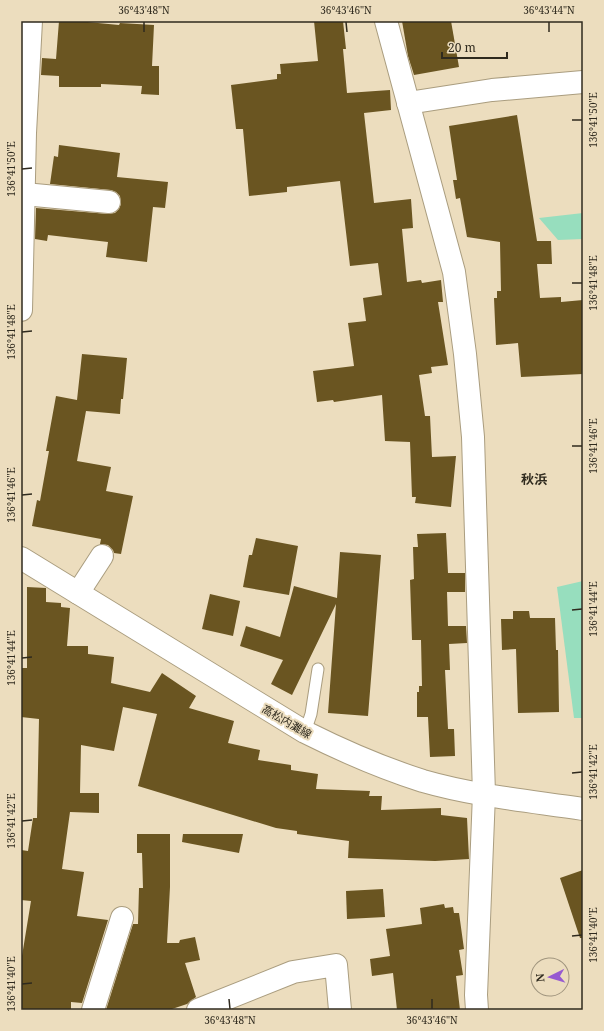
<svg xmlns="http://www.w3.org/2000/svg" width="604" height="1031" viewBox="0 0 604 1031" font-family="'Noto Serif','Noto Sans JP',serif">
	<rect width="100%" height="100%" fill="#ecddbe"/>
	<!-- green -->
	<g fill="#97debe">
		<path d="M583,213V239L558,240L539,218Z"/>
		<path d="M583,581V718H574L557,587Z"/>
	</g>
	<!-- building -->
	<g fill="#6a5521">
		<path d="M59,21H77L119,25L120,23L154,25L152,66H159V95L141,94L142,86L101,84V87H59V76L41,75L42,58L56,59Z"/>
		<path d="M314,21H343L346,49H343L347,93L390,90L391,110L364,113L374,203L411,199L413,228L402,229L407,282L421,280L422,283L441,280L443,302H438L448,365L431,367L432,373L419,375L425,416H430L432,457L456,456L451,507L415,503L416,497H412L410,442L385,441L382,395L334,402L333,400L317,402L313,371L354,366L348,323L366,321L363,298L382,295L378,263L350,266L340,181L287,187V192L249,196L243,129H236L231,85L277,79V74H281L280,64L318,61Z"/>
		<path d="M402,21H451L459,67L414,75L408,56Z"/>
		<path d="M517,115L537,241H551L552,264H537L540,298L561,297V302L583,300V374L521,377L518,343L496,345L494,298H497V291H501L500,242L467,237L460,198L456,199L453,180H457L449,126Z"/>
		<path d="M59,145L120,153L117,177L168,182L165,208L153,207L147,262L106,257L108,242L48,235L47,241L35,239L36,208L108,214L115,213L119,209L121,204L120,196L116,192L111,190L50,184L54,156L58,157Z"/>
		<path d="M82,354L127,358L123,399H121L120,414L86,411L77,461L111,467L106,491L133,496L121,554L114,553L113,550L108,545L100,544L101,539L32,526L37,500L40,501L49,451H46L56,396L77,400Z"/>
		<path d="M446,533L448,573H465V592H447L448,626H466L467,643L449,644L450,670H445L448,729H454L455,756L430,757L428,717H417V692H419V686H422L421,640H412L410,580L414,579L413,547H418L417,534Z"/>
		<path d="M256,538L298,546L289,595L243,587L249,555H252Z"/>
		<path d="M340,552L381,555L368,716L328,713L336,604L292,695L271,684L283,660L240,646L246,626L280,637L294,586L337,598Z"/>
		<path d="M27,587L46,588V602L61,603V607L70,608L67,646H88V654L114,657L111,683L150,692L162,673L196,696L189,708L234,721L228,743L260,750L258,760L291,765V770L318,774L316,789L370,791L369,796H382L381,810L441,808V815L467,818L469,859L435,861L348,858L349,841L297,834V831L276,828L138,786L157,714L123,707L114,751L81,745L80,793H99V813L70,812L62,869L84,872L77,916L108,920L82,1003L71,1002V1010H21V962L31,901L21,900V850L28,851L33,818H37L39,719L21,717V668H27Z"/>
		<path d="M210,594L240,601L233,636L202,629Z"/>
		<path d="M513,611H529L530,618H555L556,650H558L559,712L518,713L516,649L502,650L501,619H513Z"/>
		<path d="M137,834H170V887L167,943H179L180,940L195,937L200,960L185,963L196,997L187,1004L169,1010H106L133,924H138L139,888H143L142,853H137Z"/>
		<path d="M183,834H243L239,853L182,842Z"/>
		<path d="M583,870V938H580L560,878Z"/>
		<path d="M383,889L385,917L347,919L346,891Z"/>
		<path d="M444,904L445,908L453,907L454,913H459L464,949L459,950L463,975L456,976L460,1010H397L393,973L372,976L370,959L390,956L386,929L422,924L420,908Z"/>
	</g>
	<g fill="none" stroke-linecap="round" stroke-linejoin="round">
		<defs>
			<path id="service" d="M305,732L311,714L318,669"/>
			<g id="minor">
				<path d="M386,21L454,272L465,354L473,437L484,794L476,995L477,1010"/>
				<path d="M408,103L492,90L583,82"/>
				<path d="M24,194L109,202"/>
				<path d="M21,310L25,133L31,21"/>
				<path d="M78,593L102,556"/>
				<path d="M93,1010L122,918"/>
				<path d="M198,1010L293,972L336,965L340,1010"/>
			</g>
			<path id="secondary" d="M21,558L305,732C343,751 382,768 423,781C475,796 530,801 583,809"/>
		</defs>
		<!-- service casing -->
		<use href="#service" stroke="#aa9d7f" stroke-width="13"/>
		<!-- minor casing -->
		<use href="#minor" stroke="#aa9d7f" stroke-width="24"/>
		<!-- secondary casing -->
		<use href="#secondary" stroke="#aa9d7f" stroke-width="24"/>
		<!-- service -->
		<use href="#service" stroke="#fff" stroke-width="11"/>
		<!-- minor -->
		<use href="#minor" stroke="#fff" stroke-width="22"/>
		<!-- secondary -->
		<use href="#secondary" stroke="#fff" stroke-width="22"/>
	</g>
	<!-- ticks -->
	<path fill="none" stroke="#2f2a1e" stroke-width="1.5" d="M144,22V32M346,22L347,32M549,22V32M572,120H582M22,169L32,168M572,283H582M22,332L32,331M572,446H582M22,495L32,494M572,610L582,609M22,658L32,657M572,773L582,772M22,821L32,820M572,936L582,935M22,984L32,983M229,999L230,1009M432,999V1009"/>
	<g text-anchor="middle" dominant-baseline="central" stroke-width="4" stroke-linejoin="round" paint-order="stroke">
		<!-- street labels -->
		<g font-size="11" fill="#2f2a1e" stroke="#ecddbe">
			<text transform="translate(287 721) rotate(30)">高松内灘線</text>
		</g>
		<!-- quarter labels -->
		<g font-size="13" font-weight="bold" fill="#2f2a1e" stroke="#ecddbe">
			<text x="534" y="479">秋浜</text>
		</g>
	</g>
	<!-- border -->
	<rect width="604" height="1031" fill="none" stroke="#ecddbe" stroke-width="44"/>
	<!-- north arrow -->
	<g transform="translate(550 977) rotate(265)"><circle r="19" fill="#ecddbe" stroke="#a0957e"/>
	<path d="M0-3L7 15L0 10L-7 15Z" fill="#975ad1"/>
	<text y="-6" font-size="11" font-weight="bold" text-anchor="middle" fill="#2f2a1e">N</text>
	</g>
	<!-- scale -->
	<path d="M442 52v6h65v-6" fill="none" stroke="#2f2a1e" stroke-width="2"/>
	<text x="448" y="52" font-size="12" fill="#2f2a1e" stroke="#ecddbe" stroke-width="3" paint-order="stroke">20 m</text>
	<rect x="22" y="22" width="560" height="987" fill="none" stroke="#2f2a1e" stroke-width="1.5"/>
	<g font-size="10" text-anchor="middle" fill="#2f2a1e">
		<text x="144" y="14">36°43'48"N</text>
		<text x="346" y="14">36°43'46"N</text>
		<text x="549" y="14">36°43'44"N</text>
		<text transform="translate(593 120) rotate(-90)" y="4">136°41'50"E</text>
		<text transform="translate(11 169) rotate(-90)" y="4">136°41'50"E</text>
		<text transform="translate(593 283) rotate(-90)" y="4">136°41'48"E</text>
		<text transform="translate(11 332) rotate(-90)" y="4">136°41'48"E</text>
		<text transform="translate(593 446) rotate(-90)" y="4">136°41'46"E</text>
		<text transform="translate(11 495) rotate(-90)" y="4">136°41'46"E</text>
		<text transform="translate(593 609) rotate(-90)" y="4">136°41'44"E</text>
		<text transform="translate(11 658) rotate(-90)" y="4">136°41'44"E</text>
		<text transform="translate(593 772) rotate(-90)" y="4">136°41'42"E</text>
		<text transform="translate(11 821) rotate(-90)" y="4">136°41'42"E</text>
		<text transform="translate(593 935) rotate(-90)" y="4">136°41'40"E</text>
		<text transform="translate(11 984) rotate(-90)" y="4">136°41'40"E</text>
		<text x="230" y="1024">36°43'48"N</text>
		<text x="432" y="1024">36°43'46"N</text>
	</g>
</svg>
